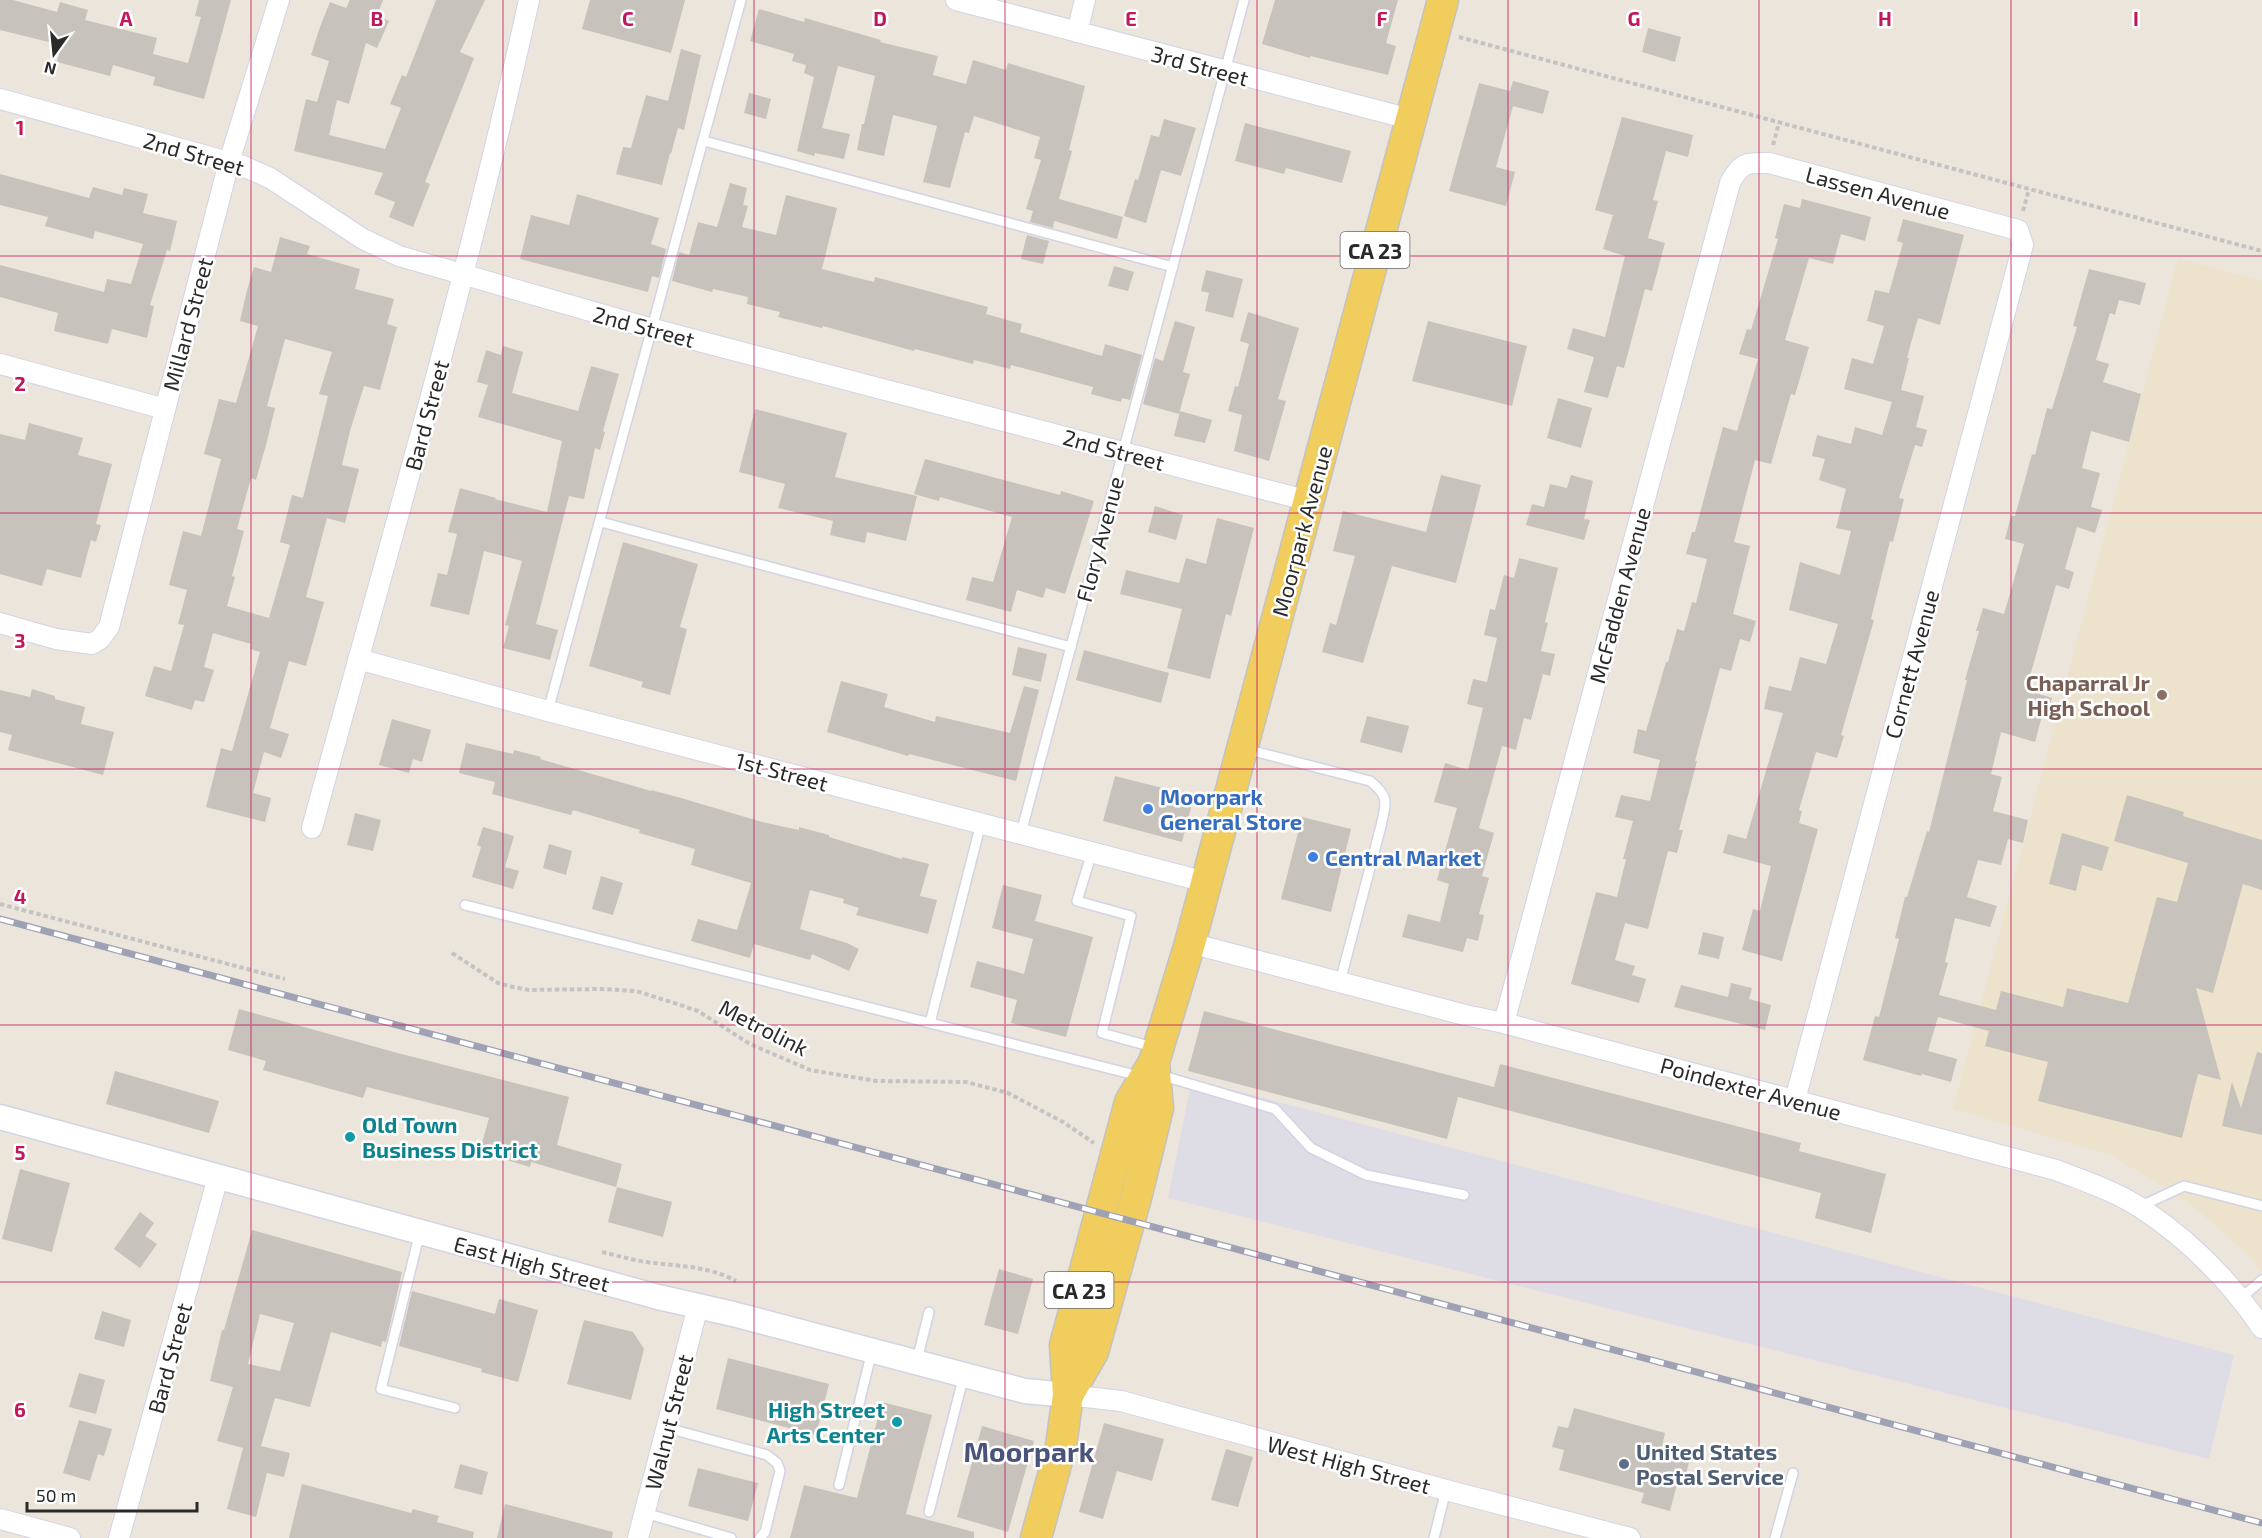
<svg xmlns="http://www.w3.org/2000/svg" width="2262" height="1538" viewBox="0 0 2262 1538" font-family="'Exo 2',sans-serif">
	<rect width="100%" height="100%" fill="#ece5dc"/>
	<!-- industrial -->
	<path fill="#dedce4" d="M1192,1079L2234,1355L2209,1459L1168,1198Z"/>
	<!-- education -->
	<path fill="#ede2cb" d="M2178,258L2262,281V1273L2251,1257L2189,1203L2111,1155L1953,1109Z"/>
	<!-- building -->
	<g fill="#c7c2bb" fill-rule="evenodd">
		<path d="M0,0H13L57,12L60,2L88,10L85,20L157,38L153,54L188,63L201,17L195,16L199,0H231L204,99L153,85L155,77L113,65L110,76L57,62L61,45L0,30Z"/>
		<path d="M350,0H383L377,15L389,21L377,48L366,43L349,104L337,100L329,135L385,149L401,108L390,104L402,75L406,77L436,0H485L460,52L474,58L425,182L430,184L413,227L389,217L395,202L374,194L383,173L294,151L306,99L317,102L329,61L311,55L320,27L330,2L346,8Z"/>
		<path d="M590,0H685L671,53L582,29Z"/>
		<path d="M1275,0H1398L1386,43L1396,46L1388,75L1310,56V58L1262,44Z"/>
		<path d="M759,9L804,22L805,18L881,40L880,42L938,56L933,75L966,84L973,60L1006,70L1008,63L1085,86L1069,150L1072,151L1059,199L1123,217L1117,239L1054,221L1053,228L1030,222L1033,211L1026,209L1041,160L1034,158L1040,137L974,116L969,133L965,132L950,188L923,182L937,126L893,115L884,156L857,150L862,124H864L875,76L838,66L822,128L850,134L844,159L815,153L814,156L797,151L814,77L804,73L806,65L792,61L794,54L750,41Z"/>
		<path d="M1648,28L1681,37L1675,62L1642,52Z"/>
		<path d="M681,49L701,55L684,130L678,128L671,154L670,153L662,185L616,174L623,147L631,148L646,95L668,101Z"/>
		<path d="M1513,81L1549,91L1543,114L1513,106L1496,167L1515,172L1506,206L1449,191L1479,83L1510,91Z"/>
		<path d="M749,93L771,99L766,119L744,113Z"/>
		<path d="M1622,117L1693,135L1688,157L1666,151L1653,200L1658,201L1648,238L1665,243L1652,291L1645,289L1624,368L1617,366L1608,398L1584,392L1594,357L1567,349L1573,328L1605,337L1625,256L1603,249L1613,215L1595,210Z"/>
		<path d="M1164,119L1196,128L1181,176L1161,170L1146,223L1124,216L1135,179L1138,180L1151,135L1159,137Z"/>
		<path d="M1245,123L1351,151L1342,183L1286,168L1284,174L1235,161Z"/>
		<path d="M0,174L89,198L93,187L122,195L124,188L148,194L143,213L177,221L170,251L167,250L150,305L154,306L147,338L112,329L108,344L54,331L58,313L0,297V265L104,292L107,279L131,284L143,244L95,231L93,239L45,226L48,217L0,205Z"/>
		<path d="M730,183L747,188L743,205L748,206L742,227L776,235L786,195L837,208L822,269L874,282L875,277L988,307L986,314L1022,324L1020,332L1102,356L1105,344L1142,355L1130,400L1122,398L1121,402L1091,394L1093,387L1011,365L1010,369L974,360L973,364L915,349L914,351L823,326L822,328L778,317L780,312L747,304L748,297L713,289L712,292L672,281L679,252L689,255L698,222L717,227Z"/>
		<path d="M577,194L659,218L651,244L666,249L659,278L652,276L648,292L520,259L531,215L569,225Z"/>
		<path d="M1802,199L1871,217L1865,241L1841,234L1833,264L1809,258L1785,340L1809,347L1795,395L1791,394L1771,464L1755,460L1734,542L1750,546L1733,614L1756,621L1750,642L1740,639L1731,671L1720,668L1695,761H1697L1679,830H1683L1677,853L1668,851L1648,929L1625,923L1615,960L1635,966L1632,975L1646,979L1639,1003L1571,984L1596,892L1617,897L1626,859H1623L1633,821L1615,817L1621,795L1650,801L1660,760L1633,753L1638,729L1646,731L1666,662H1668L1677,629L1684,631L1692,602L1696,603L1707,559L1686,554L1692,532H1695L1723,427L1737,431L1758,359L1739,354L1747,329L1751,330L1778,239L1775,238L1784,204L1800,208Z"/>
		<path d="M1903,219L1964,235L1940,325L1918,318L1907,358H1909L1901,390L1924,396L1916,427L1927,430L1922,447L1915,445L1899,498L1904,499L1893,542L1890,541L1871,619L1874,620L1841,735L1844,736L1837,758L1816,752L1799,810L1802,811L1799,823L1818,829L1782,961L1742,950L1753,909L1760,911L1771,866L1723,853L1728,834L1746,839L1783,713L1764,709L1769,686L1791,691L1800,657L1826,664L1838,624L1789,610L1800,562L1840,575L1851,531L1836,528L1846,489L1819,480L1825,459L1812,456L1817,435L1851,444L1855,427L1882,435L1892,402L1844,389L1852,358L1873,364L1884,326L1867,321L1875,290L1889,293L1903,243L1897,241Z"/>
		<path d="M1027,235L1049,241L1043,264L1021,259Z"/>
		<path d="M280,237L310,246L307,254L360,269L355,289L394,299L387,324L397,327L380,390L364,386L350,431L342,465L359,469L345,523L327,518L306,597L324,602L306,666L289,661L270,728L289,734L281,758L264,752L253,793L271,798L265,822L206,807L221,748L232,751L260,652L250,649L251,644L213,633L204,667L214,670L204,702L195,700L192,710L145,696L154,666L171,671L184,625L178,624L187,590L169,585L177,554L183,531L201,536L221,459L204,454L219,399L236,403L258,326L240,321L247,290L254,267L271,272ZM285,339L332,352L319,394L328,396L303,498L292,495L280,542L290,545L269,618L227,606L235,577L232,576L244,531L237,529L251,478L256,480L266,445L275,408L267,406Z"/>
		<path d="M1114,266L1134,272L1128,291L1108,286Z"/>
		<path d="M2089,269L2146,283L2140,305L2119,300L2115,315L2110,313L2096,360L2109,364L2103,382L2141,394L2129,442L2091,431L2082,468L2100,473L2091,507L2102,510L2095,533L2077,527L2065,569L2074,572L2069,589L2056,585L2026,690L2052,698L2046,717L2042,716L2035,742L2001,732L1991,774L2002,777L1993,811L2028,820L2023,843L2008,839L2001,865L1978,860L1967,897L1997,906L1990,927L1955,918L1945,962L1948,963L1939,995L1996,1010L2001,991L2063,1007L2067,988L2128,1003L2157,897L2177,902L2188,863L2114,841L2127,795L2184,812L2183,816L2262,840V890L2243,884L2213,993L2196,988L2221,1080L2198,1074L2182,1138L2038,1101L2048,1062L1985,1046L1989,1031L1938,1017L1928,1051L1957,1059L1951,1082L1922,1074L1921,1076L1863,1060L1875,1016L1879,1017L1899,939L1895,938L1905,897H1907L1927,831L1929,832L1967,680H1965L1979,631H1976L1983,608L2004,614L2013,583L2024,544L2005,539L2011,516H2015L2032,454L2035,455L2047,408L2052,409L2077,327L2073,326Z"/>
		<path d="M1206,270L1243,279L1233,318L1205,311L1209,293L1201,291Z"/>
		<path d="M1248,312L1299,328L1278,399L1286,401L1269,461L1234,451L1242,415L1228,411L1235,386L1238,387L1249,344L1240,341Z"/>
		<path d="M1175,321L1195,327L1183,372L1190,374L1179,414L1143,404L1155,358L1163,361Z"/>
		<path d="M1428,321L1527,346L1512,406L1412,381Z"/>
		<path d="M503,346L523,352L512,393L578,411L591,366L619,374L603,431L605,432L600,450L595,448L584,499L569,496L536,624L558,630L550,660L503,648L509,626L505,625L522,561L484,551L469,615L430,606L438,573L447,575L457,534L448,532L460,488L496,498L495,499L547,512L562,441L478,417L488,385L477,382L486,350L501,355Z"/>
		<path d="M1558,398L1592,408L1581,448L1547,438Z"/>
		<path d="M755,409L847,433L835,477L917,496L906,541L867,532L865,543L830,535L833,521L778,508L785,484L739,472Z"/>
		<path d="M1180,411L1212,420L1205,443L1174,436Z"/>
		<path d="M29,423L83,438L78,455L112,464L96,524L101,525L96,542L91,540L81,578L47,569L42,586L0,574V434L25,440Z"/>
		<path d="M925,459L1060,495L1061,491L1094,501L1065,594L1046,588L1043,598L1017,590L1011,612L966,600L972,577L993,582L1012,517L940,497L939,501L914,494Z"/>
		<path d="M1441,475L1481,485L1456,583L1392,566L1363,663L1322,652L1330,623L1336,625L1355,556L1333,551L1343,511L1426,532Z"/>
		<path d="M1571,475L1593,481L1584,519L1590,520L1584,540L1526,525L1532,504L1544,507L1550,484L1567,488Z"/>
		<path d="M1155,506L1183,515L1176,540L1148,532Z"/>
		<path d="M1217,518L1254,528L1231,616L1226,614L1210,679L1167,668L1182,609L1120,594L1126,570L1179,583L1186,558L1206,564Z"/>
		<path d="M623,542L698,564L680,627L687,629L670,695L641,687L643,682L589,666Z"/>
		<path d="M1519,558L1558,568L1545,622L1548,623L1541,651L1555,654L1550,676L1543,674L1531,720L1524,718L1516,750L1502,746L1479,828L1494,833L1482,876L1489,878L1479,914L1484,915L1478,941L1467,938L1463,952L1402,937L1408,914L1440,922L1449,884L1437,880L1457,808L1434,802L1445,763L1468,770L1483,708L1467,704L1473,679L1487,682L1497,638L1484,635L1490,609L1495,610L1504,575L1514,578Z"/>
		<path d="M1018,647L1047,654L1041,682L1012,675Z"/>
		<path d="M1084,650L1169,673L1161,703L1076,680Z"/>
		<path d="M841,681L888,694L884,707L935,722L936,716L1010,733L1024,686L1039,690L1016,781L909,754L908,756L827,732Z"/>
		<path d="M32,689L55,696V699L85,707L81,724L114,732L103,775L8,750L12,735L0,732V690L30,697Z"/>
		<path d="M1367,716L1409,726L1402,753L1360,742Z"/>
		<path d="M392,719L431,730L422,762L413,759L409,773L379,765Z"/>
		<path d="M466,743L513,754L514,750L541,757L540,759L651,791V790L681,798L762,822L799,830V827L829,835V837L902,859V857L929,864L920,896L937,900L928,934L856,915L859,908L843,903L844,899L810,890L800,929L847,943L859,949L849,971L812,954L810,960L754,944L750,958L691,941L698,919L737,930L751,883L691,865L695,849L639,833L640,830L573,810L571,815L492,794L495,782L459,773Z"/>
		<path d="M1115,776L1194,796L1182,842L1103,821Z"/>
		<path d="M355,813L381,820L373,851L347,845Z"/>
		<path d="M1302,817L1351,829L1331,912L1281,899Z"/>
		<path d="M483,827L514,836L505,867L519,871L513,889L472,877L481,847L477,845Z"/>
		<path d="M2062,833L2109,847L2102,871L2082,865L2076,891L2049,884Z"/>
		<path d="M549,844L572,851L566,875L543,868Z"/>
		<path d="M601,876L623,883L613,915L592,909Z"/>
		<path d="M1003,885L1042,895L1035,921L1093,937L1066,1037L1011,1023L1017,1000L970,987L977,961L1024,974L1033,939L992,928Z"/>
		<path d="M1703,932L1724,937L1719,959L1698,954Z"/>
		<path d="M1731,983L1752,988L1749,999L1771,1005L1765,1030L1674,1007L1681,985L1728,997Z"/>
		<path d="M239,1009L394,1052L569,1097L557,1145L622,1164L616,1187L531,1162L530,1167L506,1160L508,1154L481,1147L489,1118L367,1087L363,1098L263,1070L266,1061L228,1050Z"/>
		<path d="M1204,1011L1494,1087L1500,1064L1801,1143L1799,1151L1886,1174L1871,1233L1815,1218L1821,1193L1458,1097L1447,1139L1188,1071Z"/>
		<path d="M2257,1052L2262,1053V1135L2222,1126L2232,1082L2241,1108Z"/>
		<path d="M115,1071L219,1101L209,1133L106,1104Z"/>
		<path d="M20,1169L70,1183L52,1252L2,1239Z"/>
		<path d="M617,1187L672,1202L663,1237L608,1222Z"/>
		<path d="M140,1212L154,1223L145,1236L157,1244L140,1268L114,1249Z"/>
		<path d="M252,1230L402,1272L386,1342L382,1341L381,1347L331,1332L310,1407L275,1398L261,1446L290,1453L284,1477L267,1473L256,1517L227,1509L243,1448L217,1441L233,1387L210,1381L222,1330H224ZM260,1314L294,1323L280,1371L248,1364Z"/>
		<path d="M999,1269L1033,1279L1018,1334L984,1325Z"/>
		<path d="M412,1291L495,1314L499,1299L538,1310L518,1382L481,1372L482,1369L399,1346Z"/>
		<path d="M102,1311L131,1320L124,1347L94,1339Z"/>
		<path d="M584,1320L633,1332L644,1349L631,1400L567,1384Z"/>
		<path d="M728,1358L829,1384L816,1435L716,1409Z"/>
		<path d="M79,1373L105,1380L96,1414L69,1407Z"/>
		<path d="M882,1402L932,1415L906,1514L974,1532V1538H790L804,1485L857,1498Z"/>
		<path d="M1574,1408L1665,1433L1661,1451L1690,1459L1683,1485L1677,1484L1670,1511L1641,1503L1644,1493L1559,1470L1564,1450L1552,1447L1558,1426L1568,1428Z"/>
		<path d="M79,1420L112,1429L104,1456L98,1454L90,1481L63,1473Z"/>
		<path d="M1104,1423L1164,1439L1152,1481L1117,1471L1103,1519L1079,1512Z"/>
		<path d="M982,1426L1034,1441L1008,1532L957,1517Z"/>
		<path d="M1226,1449L1253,1457L1238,1507L1211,1500Z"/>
		<path d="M460,1464L488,1472L482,1495L454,1488Z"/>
		<path d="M698,1468L758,1483L748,1521L688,1506Z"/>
		<path d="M302,1484L411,1513L413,1509L439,1516L437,1522L474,1532L473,1538H289Z"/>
		<path d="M505,1504L613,1532L612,1538H497Z"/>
	</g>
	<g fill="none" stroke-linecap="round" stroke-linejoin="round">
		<defs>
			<g id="service">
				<path d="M704,141L1173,267"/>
				<path d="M601,522L1071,647"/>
				<path d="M548,711L741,0"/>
				<path d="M1245,749L1370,781C1390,797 1386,802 1381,826L1340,982"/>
				<path d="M1021,833L1244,0"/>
				<path d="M1092,852L1077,901L1131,916L1102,1033L1156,1048"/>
				<path d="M465,905L1139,1076"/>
				<path d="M930,1023L981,823"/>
				<path d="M1160,1075L1275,1109L1311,1148L1366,1175L1464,1195"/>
				<path d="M2139,1207L2184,1186L2262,1206"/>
				<path d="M420,1232L381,1389L455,1408"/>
				<path d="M2240,1299L2262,1280"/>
				<path d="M917,1360L929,1312"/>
				<path d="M667,1428L767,1455L777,1463L780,1471L765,1532L760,1538"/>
				<path d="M839,1485L872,1351"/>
				<path d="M929,1512L964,1375"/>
				<path d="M645,1513L731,1538"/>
				<path d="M1434,1538L1446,1490"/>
				<path d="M1775,1538L1793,1473"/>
			</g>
			<g id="minor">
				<path d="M956,0L1410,119"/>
				<path d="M1077,32L1085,0"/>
				<path d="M0,99L243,166L270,178L363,239L399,256L653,329L1309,501"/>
				<path d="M0,364L165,409"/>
				<path d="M0,623L56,639L92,644L100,639L109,627L229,162L279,0"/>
				<path d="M358,659L548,711L1206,882"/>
				<path d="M312,828C387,552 468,279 529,0"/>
				<path d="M1190,943L1465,1015L1504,1023L2056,1170C2084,1181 2115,1191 2141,1208C2188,1239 2230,1281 2262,1328"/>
				<path d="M1504,1023L1730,183C1741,162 1746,163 1769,163L2018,230L2023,245L1795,1100"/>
				<path d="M1068,1395L1121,1401L1446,1490L1630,1538"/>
				<path d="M0,1519L70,1538"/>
				<path d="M119,1538L218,1177"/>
				<path d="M638,1538L698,1306"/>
			</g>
			<path id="tertiary" d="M0,1117L658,1297L733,1314L1025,1391L1068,1395"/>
			<g id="primary">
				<path d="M1068,1395L1093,1352L1137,1194L1158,1108L1154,1062"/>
				<path d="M1036,1538L1061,1446L1068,1395L1065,1345L1130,1102L1154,1062L1190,943L1443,0"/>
			</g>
		</defs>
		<!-- service casing -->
		<use href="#service" stroke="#d1d4e3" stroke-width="12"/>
		<!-- minor casing -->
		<use href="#minor" stroke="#d1d4e3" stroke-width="22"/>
		<!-- tertiary casing -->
		<use href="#tertiary" stroke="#d1d4e3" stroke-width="27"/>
		<!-- primary casing -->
		<use href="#primary" stroke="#c3c3c3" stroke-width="33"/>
		<!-- path -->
		<g stroke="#c3c3c3" stroke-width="4" stroke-dasharray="4.5 3" stroke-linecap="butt">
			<path d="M1459,37L2262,251"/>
			<path d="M1773,145L1779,123"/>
			<path d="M2023,211L2029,189"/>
			<path d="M0,904L285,979"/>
			<path d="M452,953L498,983L513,987L529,990L601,989L636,991L671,1002L698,1011L750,1044L810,1070L876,1081L966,1082L1008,1093L1063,1122L1094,1143"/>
			<path d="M602,1252C619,1256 636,1261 653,1263C681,1266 711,1267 736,1281"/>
		</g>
		<!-- service -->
		<use href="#service" stroke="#fff" stroke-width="9"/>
		<!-- minor -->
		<use href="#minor" stroke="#fff" stroke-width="20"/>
		<!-- tertiary -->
		<use href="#tertiary" stroke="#fff" stroke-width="24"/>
		<!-- primary -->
		<use href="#primary" stroke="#f0cd5d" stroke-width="30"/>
		<defs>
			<path id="rail" d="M0,919L2262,1523"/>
		</defs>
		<!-- rail casing -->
		<use href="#rail" stroke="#9ea2b4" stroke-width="7"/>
		<!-- rail -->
		<use href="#rail" stroke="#fff" stroke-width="4.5" stroke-dasharray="14" stroke-linecap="butt"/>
	</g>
	<!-- grid -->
	<path fill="none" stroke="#c2185b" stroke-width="1.5" stroke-opacity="0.55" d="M251,0V1538M503,0V1538M754,0V1538M1005,0V1538M1257,0V1538M1508,0V1538M1759,0V1538M2011,0V1538M0,256H2262M0,513H2262M0,769H2262M0,1025H2262M0,1282H2262"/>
	<!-- markers -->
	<circle fill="#8d6e63" stroke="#fff" stroke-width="2" cx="2162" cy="695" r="6"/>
	<g fill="#3f7fe0" stroke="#fff" stroke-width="2">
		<circle cx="1148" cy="809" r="6"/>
		<circle cx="1313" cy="857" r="6"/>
	</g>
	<g fill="#0f9aa8" stroke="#fff" stroke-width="2">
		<circle cx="350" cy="1137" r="6"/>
		<circle cx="897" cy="1422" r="6"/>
	</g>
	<circle fill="#5c6f8a" stroke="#fff" stroke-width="2" cx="1624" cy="1464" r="6"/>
	<g text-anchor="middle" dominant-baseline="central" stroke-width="5" stroke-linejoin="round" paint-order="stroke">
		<!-- shield labels -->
		<g fill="#fff" stroke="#6a6a6a" stroke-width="1.5">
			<rect x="1340.5" y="232" width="69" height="36" rx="4.5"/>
			<rect x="1044.5" y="1272" width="69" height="36" rx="4.5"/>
		</g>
		<g font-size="21" font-weight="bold" fill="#2a2a2a">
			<text x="1375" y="250">CA 23</text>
			<text x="1079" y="1290">CA 23</text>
		</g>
		<!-- street labels -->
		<g font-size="22" fill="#2a2a2a" stroke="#fff">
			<text transform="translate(1200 65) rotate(15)">3rd Street</text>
			<text transform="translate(194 153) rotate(16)">2nd Street</text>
			<text transform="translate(1878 192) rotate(15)">Lassen Avenue</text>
			<text transform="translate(187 324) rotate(-75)">Millard Street</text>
			<text transform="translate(644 326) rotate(15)">2nd Street</text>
			<text transform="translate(426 415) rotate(-75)">Bard Street</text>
			<text transform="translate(1114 449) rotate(15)">2nd Street</text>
			<text transform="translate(1301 531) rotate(-75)">Moorpark Avenue</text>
			<text transform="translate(1099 539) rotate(-75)">Flory Avenue</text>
			<text transform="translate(1619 595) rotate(-75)">McFadden Avenue</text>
			<text transform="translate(1911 664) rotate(-75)">Cornett Avenue</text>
			<text transform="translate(782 771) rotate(15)">1st Street</text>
			<text transform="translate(764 1027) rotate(27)">Metrolink</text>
			<text transform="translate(1751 1088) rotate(15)">Poindexter Avenue</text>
			<text transform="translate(532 1263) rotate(15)">East High Street</text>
			<text transform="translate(169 1358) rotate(-75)">Bard Street</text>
			<text transform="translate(668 1422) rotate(-76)">Walnut Street</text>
			<text transform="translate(1349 1464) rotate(15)">West High Street</text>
		</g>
		<!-- education labels -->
		<g font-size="22" font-weight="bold" fill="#785e54" stroke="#fff" text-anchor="end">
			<text x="2150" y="682">Chaparral Jr<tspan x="2150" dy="25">High School</tspan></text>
		</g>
		<!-- shop labels -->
		<g font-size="22" font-weight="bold" fill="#366cbe" stroke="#fff" text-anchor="start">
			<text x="1160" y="796">Moorpark<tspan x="1160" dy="25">General Store</tspan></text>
			<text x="1325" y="857">Central Market</text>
		</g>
		<!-- culture labels -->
		<g font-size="22" font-weight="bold" fill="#0d838f" stroke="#fff" text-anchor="start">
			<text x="362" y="1124">Old Town<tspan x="362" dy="25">Business District</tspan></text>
			<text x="885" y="1409" text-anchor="end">High Street<tspan x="885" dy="25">Arts Center</tspan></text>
		</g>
		<!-- service labels -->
		<g font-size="22" font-weight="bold" fill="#4e5e75" stroke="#fff" text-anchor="start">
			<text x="1636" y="1451">United States<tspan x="1636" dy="25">Postal Service</tspan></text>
		</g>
		<!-- district labels -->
		<g font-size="28" font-weight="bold" fill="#4a537a" stroke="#fff">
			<text x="1029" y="1451">Moorpark</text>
		</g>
	</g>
	<g font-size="20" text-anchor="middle" font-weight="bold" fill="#c2185b" stroke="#fff" stroke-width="5" stroke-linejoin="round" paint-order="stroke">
		<text x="126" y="26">A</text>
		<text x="377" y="26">B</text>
		<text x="628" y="26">C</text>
		<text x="880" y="26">D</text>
		<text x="1131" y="26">E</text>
		<text x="1382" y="26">F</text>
		<text x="1634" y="26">G</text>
		<text x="1885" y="26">H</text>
		<text x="2136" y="26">I</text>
		<text x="20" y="135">1</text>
		<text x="20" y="391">2</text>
		<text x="20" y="648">3</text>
		<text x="20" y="904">4</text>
		<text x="20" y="1160">5</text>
		<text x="20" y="1417">6</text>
	</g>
	<!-- north arrow -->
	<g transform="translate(54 54) rotate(195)" stroke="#ffffff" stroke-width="4.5" paint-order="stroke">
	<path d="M0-4.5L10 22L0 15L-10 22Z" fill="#2a2a2a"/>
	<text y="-9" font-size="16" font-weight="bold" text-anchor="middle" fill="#2a2a2a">N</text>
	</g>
	<!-- scale -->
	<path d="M27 1502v9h170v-9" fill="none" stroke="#2a2a2a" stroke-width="3"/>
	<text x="36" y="1502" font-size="18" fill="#2a2a2a" stroke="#ffffff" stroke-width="4.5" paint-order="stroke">50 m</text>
</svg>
